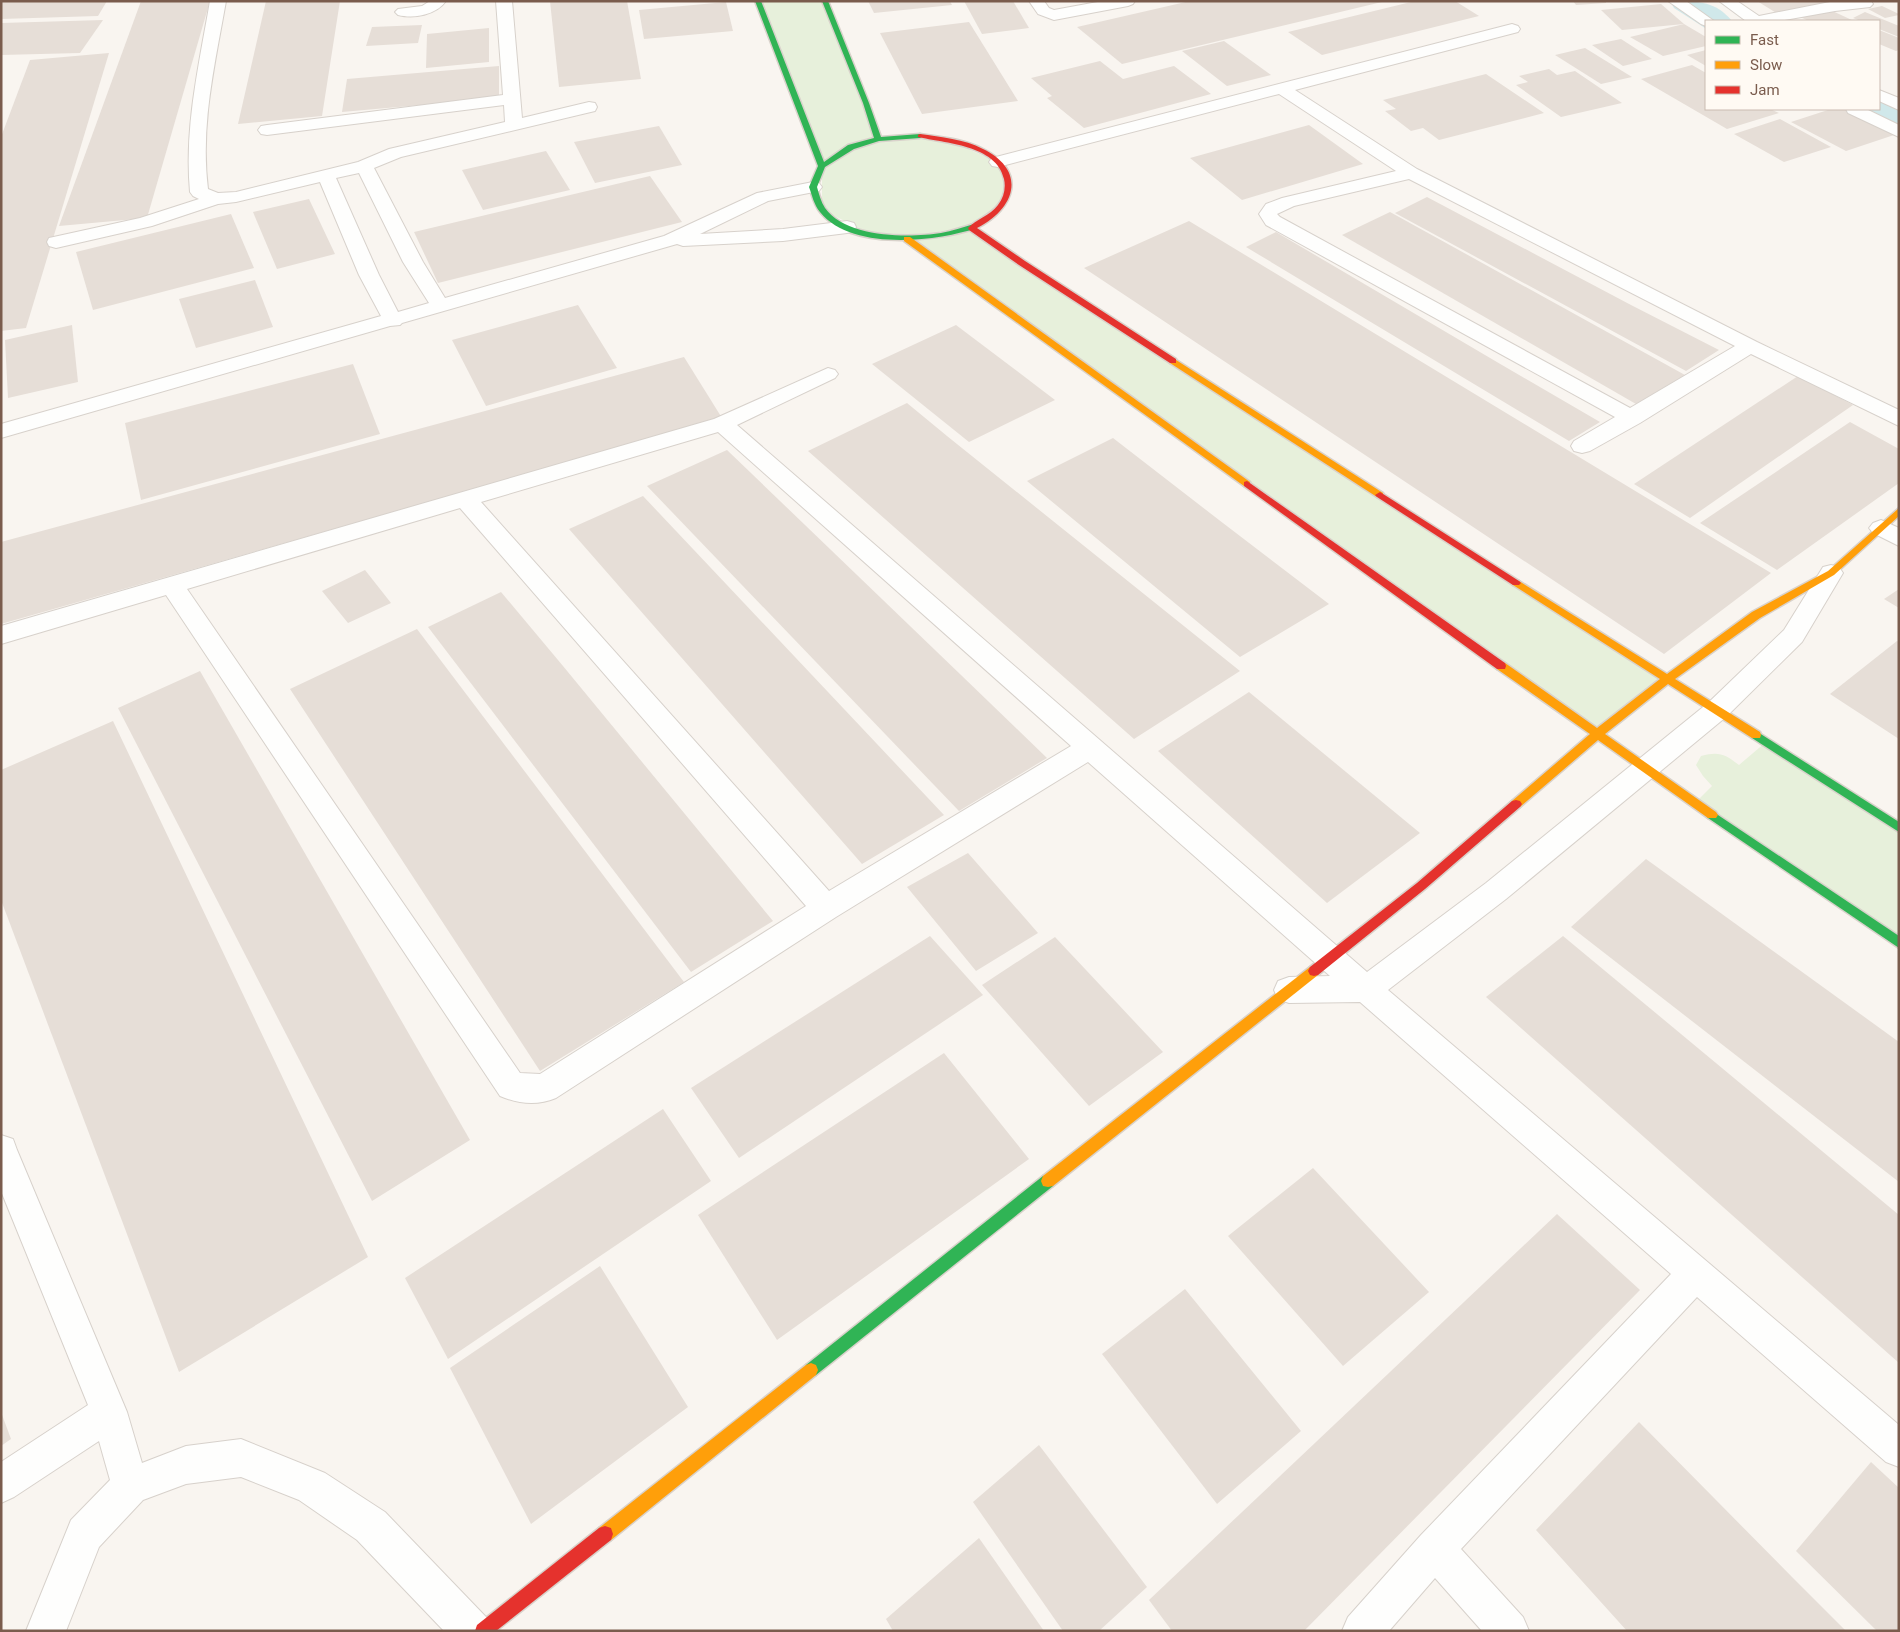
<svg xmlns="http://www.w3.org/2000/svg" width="1900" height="1632" viewBox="0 0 1900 1632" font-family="Roboto,sans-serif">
	<rect width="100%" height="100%" fill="#f9f5f0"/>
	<!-- green -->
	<g fill="#e7f0db">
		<path d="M759,1H825L878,139H945L998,162L1009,197L973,228L1667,679L1596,735L907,239L876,236L822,210V166Z"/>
		<path d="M1766,742L1899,828V943L1694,804L1712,786L1703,776L1696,765L1701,756C1719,751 1725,754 1739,765Z"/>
	</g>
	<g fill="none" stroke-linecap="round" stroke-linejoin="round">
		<!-- canal -->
		<g fill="#d0e8ea" fill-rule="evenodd">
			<path d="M1670,1C1695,1 1715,0 1732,21H1706L1705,28L1674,8Z"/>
			<path d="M1879,98L1899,104V128C1885,125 1870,120 1862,109H1879Z"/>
		</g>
	</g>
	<!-- building -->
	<g fill="#e6ded7">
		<path d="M1,1H107L98,16L1,19Z"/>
		<path d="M141,1H210L147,218L59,226Z"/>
		<path d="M266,1H340L322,116L238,124Z"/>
		<path d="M550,1H627L641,79L559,87Z"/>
		<path d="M868,1H950L952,5L874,13Z"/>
		<path d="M964,1H1013L1029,28L982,34Z"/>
		<path d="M1190,1H1382V2L1122,64L1077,27Z"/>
		<path d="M1415,1H1455L1479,16L1322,55L1288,32Z"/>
		<path d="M1573,1H1606V3L1576,5Z"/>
		<path d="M1757,1H1848L1778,14Z"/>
		<path d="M726,2L733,31L644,39L639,10Z"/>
		<path d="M1661,4L1684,24L1622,30L1601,10Z"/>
		<path d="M1882,6L1899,14V15L1885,18L1868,9Z"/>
		<path d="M1826,8L1854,21H1809L1800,17Z"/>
		<path d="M1865,12L1899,26V37L1879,29V21H1861L1853,18Z"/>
		<path d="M103,20L80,53L1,55V23Z"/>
		<path d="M969,22L1018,101L922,114L880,33Z"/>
		<path d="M1684,24L1706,37V46L1663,56L1630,37Z"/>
		<path d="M422,25L418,43L366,46L372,27Z"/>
		<path d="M489,28V62L426,68L427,34Z"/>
		<path d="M1879,30L1899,38V50L1896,51L1879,44Z"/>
		<path d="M1621,39L1652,59L1623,66L1592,45Z"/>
		<path d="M1224,41L1271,75L1227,86L1182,51Z"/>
		<path d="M1585,48L1632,77L1601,84L1555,55Z"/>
		<path d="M1706,50V66L1687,55Z"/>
		<path d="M109,53L26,328L1,331V137L30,60Z"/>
		<path d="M1100,61L1123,79L1174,66L1211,94L1084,128L1047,98L1052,96L1031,78Z"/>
		<path d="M1692,65L1706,73V109H1770L1779,113L1727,129L1641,79Z"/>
		<path d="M499,66V98L342,112L347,79Z"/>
		<path d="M1549,69L1557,75L1575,71L1622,103L1561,117L1516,85L1528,82L1519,76Z"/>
		<path d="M1486,74L1544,113L1439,140L1423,128L1411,131L1385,111L1396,109L1383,100Z"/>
		<path d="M1831,109H1844L1894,135L1846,151L1791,122Z"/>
		<path d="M1780,119L1831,147L1784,162L1734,134Z"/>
		<path d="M1309,125L1363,164L1242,200L1190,158Z"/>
		<path d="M659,126L682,165L595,183L574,142Z"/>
		<path d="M546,151L570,190L483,210L462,170Z"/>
		<path d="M650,176L682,222L438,283L414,232Z"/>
		<path d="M1427,197L1631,305L1719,350L1686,371L1395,213Z"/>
		<path d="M309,199L335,254L277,269L253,212Z"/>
		<path d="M1390,212L1685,375L1636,404L1342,235Z"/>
		<path d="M231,214L254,268L93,310L76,252Z"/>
		<path d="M1189,221L1331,307L1771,573L1664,654L1084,268Z"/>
		<path d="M1276,232L1502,365L1600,422L1569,441L1246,247Z"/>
		<path d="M255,280L273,327L196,348L179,299Z"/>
		<path d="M578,305L617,368L486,406L452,340Z"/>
		<path d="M72,325L78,382L8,398L5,340Z"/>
		<path d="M956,325L1009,365L1055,400L969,442L872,364Z"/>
		<path d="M684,357L722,418L1,624V542Z"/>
		<path d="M353,364L380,434L141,500L125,423Z"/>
		<path d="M1798,376L1853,405L1690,518L1634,484Z"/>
		<path d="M907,403L947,436L1240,671L1134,739L808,451Z"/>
		<path d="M1850,422L1899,449V483L1777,570L1700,523Z"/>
		<path d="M1113,438L1219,520L1329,604L1240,657L1027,481Z"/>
		<path d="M727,450L961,675L1047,758L959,811L647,486Z"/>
		<path d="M643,496L727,585L944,815L862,864L569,529Z"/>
		<path d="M365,570L391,603L348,623L322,591Z"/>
		<path d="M1899,589V608L1884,599Z"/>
		<path d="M501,592L563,666L773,921L691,972L428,627Z"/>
		<path d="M417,629L684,982L540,1071L290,689Z"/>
		<path d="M1897,641L1899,642V739L1830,694Z"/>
		<path d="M200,671L470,1140L372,1201L118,708Z"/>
		<path d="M1249,692L1420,833L1327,903L1158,751Z"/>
		<path d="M113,721L368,1257L179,1372L1,900V770Z"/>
		<path d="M968,853L1038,933L976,971L907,887Z"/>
		<path d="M1646,859L1899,1042V1182L1571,927Z"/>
		<path d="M930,936L983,995L739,1158L691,1088Z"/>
		<path d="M1563,936L1899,1215V1363L1486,997Z"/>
		<path d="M1055,937L1163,1052L1089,1106L982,985Z"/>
		<path d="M944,1053L1029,1159L777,1340L698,1215Z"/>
		<path d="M663,1109L711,1181L448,1359L405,1278Z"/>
		<path d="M1313,1168L1429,1292L1343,1366L1228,1236Z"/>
		<path d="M1557,1214L1640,1290L1304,1631H1172L1149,1600Z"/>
		<path d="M600,1266L688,1407L531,1524L450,1368Z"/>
		<path d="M1185,1289L1301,1431L1217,1504L1102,1354Z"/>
		<path d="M1,1412L11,1439L1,1446Z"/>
		<path d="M1639,1422L1792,1577L1846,1631H1627L1536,1530Z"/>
		<path d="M1039,1445L1147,1587L1099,1631H1063L973,1502Z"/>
		<path d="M1871,1462L1899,1488V1631H1877L1796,1551Z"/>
		<path d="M979,1538L1044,1631H893L886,1619Z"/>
	</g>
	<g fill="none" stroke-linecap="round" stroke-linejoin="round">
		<defs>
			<g id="street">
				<path d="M210,1H226C215,64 200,125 208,189L218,193L236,192L358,162L389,149L505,122L504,105L267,135L261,134L258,130L261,126L267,125L503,95L496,1H512L522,118L589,102L595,103L597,107L595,111L401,157L374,168L423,262L445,298L664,236L757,193L813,182L819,183L822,187L819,191L768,201L700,234L783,229L847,221L854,223L856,227L854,231L847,233L783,241L683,246L677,244L402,323L400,325L390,326L1,438V424L381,316L359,275L320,182L236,202L218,204L152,226L56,248L49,246L47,242L49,238L140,218L199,199L193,196L190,192C184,127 199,65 210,1ZM359,173L403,262L429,303L398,312L379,275L336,178Z"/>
				<path d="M430,1H446C436,15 414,19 398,15L395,12L398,9L422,6Z"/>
				<path d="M1029,1H1044L1049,8L1054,10L1103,1H1135L1133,4L1128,6L1054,20L1038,14Z"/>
				<path d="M1668,1H1686L1714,21H1706V26L1701,24Z"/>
				<path d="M1719,1H1737L1759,16L1835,1H1871L1873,4L1870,7L1835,11L1779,21H1746Z"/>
				<path d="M1512,24L1518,26L1520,29L1518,32L1295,90L1417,169L1757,342L1899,410V426L1751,354L1640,423L1590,451L1582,453L1574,451L1571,446L1574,441L1615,417L1266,225L1259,214L1266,204L1282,198L1396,171L1279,94L998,167L992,166L989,162L992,158ZM1409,179L1735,346L1630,408L1280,217L1277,214L1294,206Z"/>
				<path d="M1879,90L1899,98V110L1879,101Z"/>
				<path d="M1846,109H1866L1899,125V137L1848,113Z"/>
				<path d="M828,368L835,370L838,374L835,378L737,425L1367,972L1486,883L1708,703L1784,630L1823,567L1831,565L1839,567L1843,573L1802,642L1726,717L1506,899L1388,990L1899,1425V1467L1886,1462L1697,1297L1461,1549L1523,1617L1529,1631H1482L1435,1578L1389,1631H1342L1348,1617L1421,1535L1671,1274L1360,1002L1289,1003L1278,999L1274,990L1278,981L1289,977L1330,976L1088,762L836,917L556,1098C537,1106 519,1104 500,1096L166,595L1,644V626L714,419ZM718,432L1071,746L829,891L481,502ZM460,508L806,906L540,1074L520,1073L187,589Z"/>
				<path d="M1881,520L1899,528V546L1873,533L1869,528L1873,523Z"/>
				<path d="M1,1135L13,1139L17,1150L127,1412L142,1463L186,1446L241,1439L325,1473L385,1512L486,1617L492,1631H444L357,1540L299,1500L241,1477L186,1484L143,1500L99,1547L66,1631H26L71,1520L110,1480L99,1441L14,1497L1,1503V1462L88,1405L1,1191Z"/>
			</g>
			<g id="fast">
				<path d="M755,1H761L824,162L848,145L874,138L863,103L822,1H828L869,103L881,137L920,134L924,136L920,138L879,141L854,149L825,167L817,187C819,194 821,202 825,208C846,238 909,238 941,233C952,231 963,227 974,224H977V228C935,242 851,251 820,212C814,205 812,195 809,187L818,166Z"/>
				<path d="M1756,731L1899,822V832L1752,738L1751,735Z"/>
				<path d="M1712,811L1899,936V948L1708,818L1706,815L1708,812Z"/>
				<path d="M1048,1175L1053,1176L1055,1181L1053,1186L816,1375L811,1377L806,1375L804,1370L806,1365L1043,1176Z"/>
			</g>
			<g id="slow">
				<path d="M904,237H910L1250,482V486H1244L904,241Z"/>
				<path d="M1173,358L1383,493V497H1377L1170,363V359Z"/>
				<path d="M1899,508V516L1834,575L1760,618L1675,679L1760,732L1761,735L1760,738H1752L1668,684L1605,734L1716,812L1718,815L1716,818H1708L1598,740L1520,807H1512L1510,804L1512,801L1590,734L1497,669L1496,666L1497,663H1505L1597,728L1660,679L1513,585L1511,583L1513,581H1519L1667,674L1752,612L1828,571Z"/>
				<path d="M1314,966L1318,967L1320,971L1318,975L1053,1186L1048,1187L1043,1186L1041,1181L1043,1176L1310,967Z"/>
				<path d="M811,1363L816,1365L818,1370L816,1375L611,1540L605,1542L599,1540L597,1534L599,1528L806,1365Z"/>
			</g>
			<g id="jam">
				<path d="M920,134C941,137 964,139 983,149C1028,171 1015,209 977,228L1025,261L1176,359V363H1170L1019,265L969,230L968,228C976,219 990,216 998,205C1004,197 1006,188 1004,179C997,145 944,143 918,137V135Z"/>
				<path d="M1247,481L1505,663L1506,666L1505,669H1497L1244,486V482Z"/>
				<path d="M1380,492L1519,581L1521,583L1519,585H1513L1377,497L1375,495Z"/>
				<path d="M1516,800L1520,801L1522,804L1520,807L1425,889L1318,975L1314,976L1310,975L1308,971L1310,967L1417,883L1512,801Z"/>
				<path d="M605,1526L611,1528L613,1534L611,1540L496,1631H475L477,1625L599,1528Z"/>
			</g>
		</defs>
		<!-- street casing -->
		<use href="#street" stroke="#d7d1cb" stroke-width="2"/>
		<!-- fast casing -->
		<use href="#fast" stroke="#d9d2cb" stroke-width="3"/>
		<!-- slow casing -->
		<use href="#slow" stroke="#d9d2cb" stroke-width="3"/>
		<!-- jam casing -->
		<use href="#jam" stroke="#d9d2cb" stroke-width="3"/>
		<!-- street -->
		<use href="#street" fill="#fefefd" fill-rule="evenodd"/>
		<!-- fast -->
		<use href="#fast" fill="#30b455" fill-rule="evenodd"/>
		<!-- slow -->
		<use href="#slow" fill="#ff9f0a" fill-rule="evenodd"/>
		<!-- jam -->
		<use href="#jam" fill="#e5322d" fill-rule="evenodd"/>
	</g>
	<!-- border -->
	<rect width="1900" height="1632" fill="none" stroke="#7a5c4d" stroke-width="5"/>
	<!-- legend -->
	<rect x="1705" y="20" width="175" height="90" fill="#fffaf3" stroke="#cabbb1"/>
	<rect x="1715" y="36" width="25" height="8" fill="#30b455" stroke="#cabbb1"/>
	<text x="1750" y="45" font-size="15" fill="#7a5c4d">Fast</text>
	<rect x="1715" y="61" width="25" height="8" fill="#ff9f0a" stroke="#cabbb1"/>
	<text x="1750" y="70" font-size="15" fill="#7a5c4d">Slow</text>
	<rect x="1715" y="86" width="25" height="8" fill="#e5322d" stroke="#cabbb1"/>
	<text x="1750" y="95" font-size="15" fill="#7a5c4d">Jam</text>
</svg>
